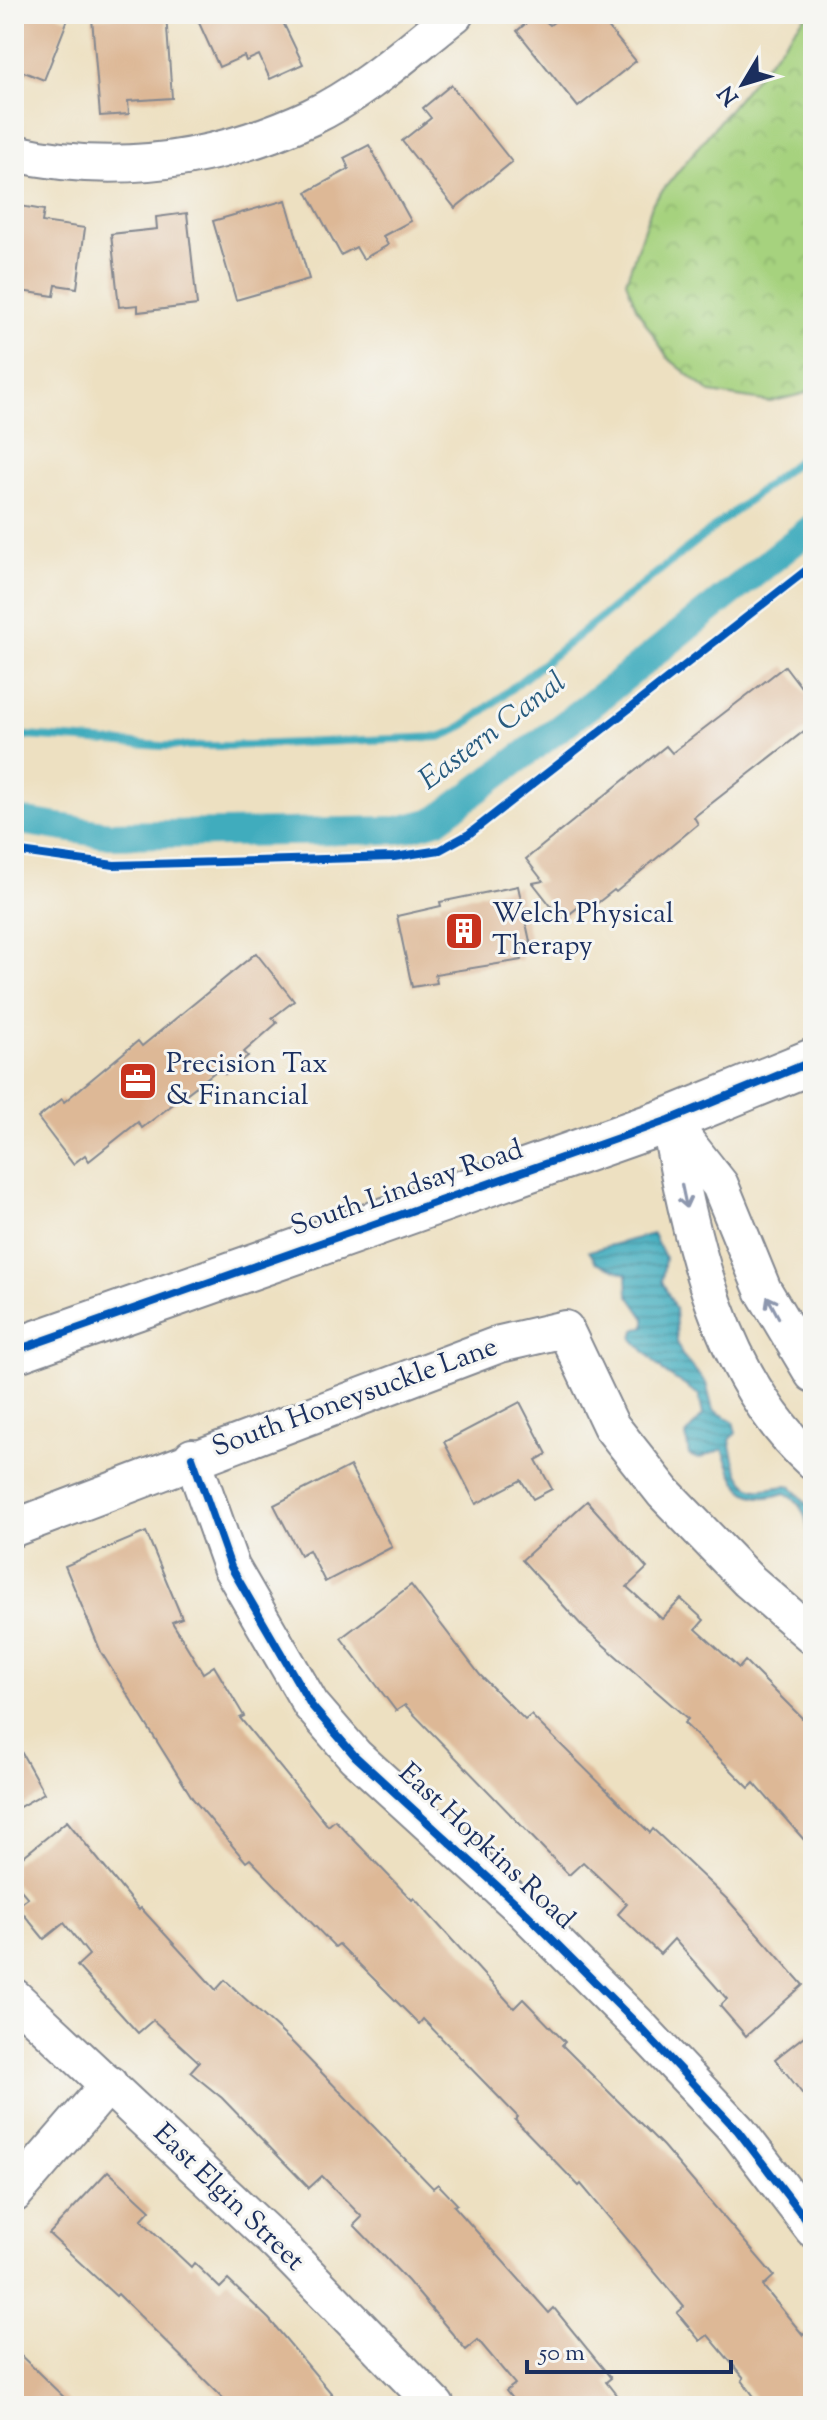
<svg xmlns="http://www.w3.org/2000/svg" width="827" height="2420" viewBox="0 0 827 2420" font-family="'Sorts Mill Goudy',serif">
	<defs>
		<pattern id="park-crowns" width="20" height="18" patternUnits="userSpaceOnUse" patternTransform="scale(2)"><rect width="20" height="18" fill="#a6d27e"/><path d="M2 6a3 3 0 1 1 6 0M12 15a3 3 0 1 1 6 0" fill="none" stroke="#8eb56f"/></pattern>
		<pattern id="water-rules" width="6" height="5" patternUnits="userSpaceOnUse" patternTransform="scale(2)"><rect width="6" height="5" fill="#3facbd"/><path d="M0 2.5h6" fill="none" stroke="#348c9d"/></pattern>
	</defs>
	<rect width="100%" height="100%" fill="#f6f6f2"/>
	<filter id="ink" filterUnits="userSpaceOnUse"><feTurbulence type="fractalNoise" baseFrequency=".0125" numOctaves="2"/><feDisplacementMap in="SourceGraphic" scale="16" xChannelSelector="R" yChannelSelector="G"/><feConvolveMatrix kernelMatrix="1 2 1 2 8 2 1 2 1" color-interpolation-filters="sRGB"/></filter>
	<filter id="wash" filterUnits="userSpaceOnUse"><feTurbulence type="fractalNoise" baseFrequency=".006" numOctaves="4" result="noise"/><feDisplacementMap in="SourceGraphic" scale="32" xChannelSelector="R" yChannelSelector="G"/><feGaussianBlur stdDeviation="1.8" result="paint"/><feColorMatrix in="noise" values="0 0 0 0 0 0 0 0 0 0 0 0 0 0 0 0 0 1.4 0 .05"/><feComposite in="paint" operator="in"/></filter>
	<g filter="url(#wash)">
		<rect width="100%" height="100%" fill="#ede0c1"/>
		<!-- park -->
		<path fill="url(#park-crowns)" stroke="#60806e" stroke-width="2" d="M807,14H813V386L806,393L770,402L711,393L668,358L637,309L626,281L653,202Z"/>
		<!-- water -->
		<path fill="url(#water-rules)" stroke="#2d6e8e" stroke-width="2" d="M653,1234L665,1258L662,1281L675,1308L677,1342L682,1355L706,1383L713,1410L733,1421L736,1433L730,1440C733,1456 738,1487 758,1489C769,1490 780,1485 791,1486L813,1511V1560L808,1557C810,1533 809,1506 785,1493C742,1508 735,1482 723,1449L698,1459L689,1455L686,1435L703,1415L699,1395L664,1372L633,1339L635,1330L645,1326V1319L628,1294L627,1274L596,1262L589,1251Z"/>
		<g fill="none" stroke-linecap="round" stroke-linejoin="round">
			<!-- stream -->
			<path stroke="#3facbd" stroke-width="8" d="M14,735L162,746H228L440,737L457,730L478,715L813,449"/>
			<!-- canal -->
			<path stroke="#3facbd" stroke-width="28" d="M14,820L110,835L399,830L437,820L590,705L813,527"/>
		</g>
		<g id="blocks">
			<!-- building -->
			<g fill="#ddb896">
				<path d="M14,14H56L68,19L44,80L14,68Z"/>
				<path d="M166,14L172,98L128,101L129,114L100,116L92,18Z"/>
				<path d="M195,14H279L303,64L270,79L259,55L246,61L244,56L219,67Z"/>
				<path d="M537,14L550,25L564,14H597L636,61L578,107L517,31Z"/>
				<path d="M451,85L512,162L455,208L402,141L431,118L423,108Z"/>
				<path d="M369,145L411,221L383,236L388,245L363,259L356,247L341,255L307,192L349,169L344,158Z"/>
				<path d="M286,200L309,279L236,300L213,221Z"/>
				<path d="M14,205L44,210L42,222L85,228L77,288L56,285L54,296L14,290Z"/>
				<path d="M187,213L197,305L138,312V305L119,307L111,234L157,229L156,217Z"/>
				<path d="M785,666L813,703V724L694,817L698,824L616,892L614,890L591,908L586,901L562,920L533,883L543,881L526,859L666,746L672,753Z"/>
				<path d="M518,886L531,946L520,949L522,960L435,974L437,983L412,987L397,916L441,906L440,902Z"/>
				<path d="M256,953L294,1001L272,1018L277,1023L244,1052L248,1056L225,1074L220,1068L142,1128L138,1122L89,1161L85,1155L73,1164L38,1118L62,1099L64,1102L138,1041L142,1046Z"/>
				<path d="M520,1402L547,1454L536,1460L552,1489L533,1499L521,1480L476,1504L444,1442Z"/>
				<path d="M350,1466L392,1547L325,1582L309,1550L300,1555L274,1505Z"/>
				<path d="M587,1501L647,1568L627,1587L662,1619L681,1599L704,1620L696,1629L739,1668L745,1661L813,1729V1850L754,1783L749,1788L684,1723L688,1719L583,1627L522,1560Z"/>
				<path d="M146,1532L182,1618L172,1622L203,1673L214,1666L244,1716L240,1718L328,1826L335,1820L412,1900L414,1898L514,2008L523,1999L565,2042L562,2045L663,2146L774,2276L763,2286L803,2335L813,2327V2406H761L742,2380L744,2378L708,2335L700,2341L677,2313L684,2307L581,2184L579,2186L515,2120L518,2117L423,2019L419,2024L339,1944L335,1947L250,1859L246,1862L193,1799L101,1652L65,1566Z"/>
				<path d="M411,1585L480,1675L525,1720L531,1715L650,1833L653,1829L728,1900L803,1985L746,2036L720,2006L727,1999L674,1939L660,1954L618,1914L627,1904L583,1862L569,1875L405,1705L396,1711L341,1638Z"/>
				<path d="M14,1739L44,1793L14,1810Z"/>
				<path d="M67,1821L139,1910L141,1908L216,1990L225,1980L293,2043L433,2188L438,2184L457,2204L454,2206L549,2313L554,2308L611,2378L606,2382L625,2406H518L506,2391L515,2384L478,2340L466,2350L408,2281L354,2225L362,2217L322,2176L309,2188L222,2098L190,2072L199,2062L153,2020L138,2033L77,1966L89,1955L64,1923L44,1939L17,1906L28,1898L14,1882V1864Z"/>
				<path d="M813,2029V2107L775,2059Z"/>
				<path d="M108,2171L150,2210L141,2220L191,2267L194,2263L220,2288L228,2280L269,2319L342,2406H231L118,2294L116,2296L49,2234Z"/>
				<path d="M14,2349L73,2406H14Z"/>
			</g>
		</g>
	</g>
	<g filter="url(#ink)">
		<use href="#blocks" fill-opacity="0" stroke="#848890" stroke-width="2"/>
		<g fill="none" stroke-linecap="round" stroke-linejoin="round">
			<defs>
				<g id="minor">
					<path d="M14,153C116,176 216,161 311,117C364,92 409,50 455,14"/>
					<path d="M669,1120C691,1239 719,1377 813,1462"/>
					<path d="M672,1124L720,1185L763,1290L813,1374"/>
					<path d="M192,1457L231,1567L311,1705L355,1756L518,1905L638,2025L738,2131L813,2229"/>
					<path d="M14,1528L500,1344L565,1329L611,1426L664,1493L748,1580L813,1636"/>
					<path d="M14,1997L278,2244L436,2406"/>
					<path d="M14,2194L109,2084"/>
				</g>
				<path id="major" d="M14,1351L669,1120L813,1061"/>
			</defs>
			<!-- minor casing -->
			<use href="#minor" stroke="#848890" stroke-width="40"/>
			<!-- major casing -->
			<use href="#major" stroke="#848890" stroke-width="48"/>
			<!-- minor -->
			<use href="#minor" stroke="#fff" stroke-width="36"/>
			<!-- major -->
			<use href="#major" stroke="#fff" stroke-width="44"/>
			<defs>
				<g id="cycleway">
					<path d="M14,851L114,865L394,857L440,850L469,834L813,565"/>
					<path d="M14,1351L669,1120L813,1061"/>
					<path d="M192,1457L231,1567L311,1705L355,1756L518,1905L638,2025L738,2131L813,2229"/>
				</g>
			</defs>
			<!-- cycleway casing -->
			<use href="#cycleway" stroke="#f6f6f2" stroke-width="13"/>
			<!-- cycleway -->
			<use href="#cycleway" stroke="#0057b8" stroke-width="8"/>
		</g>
		<!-- one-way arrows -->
		<defs><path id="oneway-shaft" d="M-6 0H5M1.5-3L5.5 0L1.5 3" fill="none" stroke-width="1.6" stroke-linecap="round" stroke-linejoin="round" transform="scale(2)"/></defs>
		<g stroke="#8d97ae">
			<use href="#oneway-shaft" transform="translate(684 1196) rotate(78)"/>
			<use href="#oneway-shaft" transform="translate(773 1307) rotate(-118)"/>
		</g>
	</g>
	<!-- icons -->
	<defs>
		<symbol id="building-square" viewBox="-11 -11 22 22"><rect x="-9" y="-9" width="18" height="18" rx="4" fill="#c8321e" stroke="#f6f6f2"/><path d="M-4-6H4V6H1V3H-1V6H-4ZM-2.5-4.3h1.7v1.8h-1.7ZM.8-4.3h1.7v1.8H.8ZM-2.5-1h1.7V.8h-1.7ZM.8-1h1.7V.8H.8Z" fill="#fff"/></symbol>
		<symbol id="office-square" viewBox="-11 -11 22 22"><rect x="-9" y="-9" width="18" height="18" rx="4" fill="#c8321e" stroke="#f6f6f2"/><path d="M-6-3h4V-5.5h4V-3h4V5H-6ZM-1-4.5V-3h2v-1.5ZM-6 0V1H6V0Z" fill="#fff"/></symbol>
	</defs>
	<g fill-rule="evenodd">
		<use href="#building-square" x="442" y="909" width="44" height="44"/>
		<use href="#office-square" x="116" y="1059" width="44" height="44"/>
	</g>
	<g text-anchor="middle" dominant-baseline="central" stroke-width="6" stroke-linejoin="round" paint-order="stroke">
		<!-- poi labels -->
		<g font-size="28" fill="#1b2f5e" stroke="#f6f6f2" text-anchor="start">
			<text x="492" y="915">Welch Physical<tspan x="492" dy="32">Therapy</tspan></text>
			<text x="166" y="1065">Precision Tax<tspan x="166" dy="32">&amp; Financial</tspan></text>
		</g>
		<!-- street labels -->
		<g font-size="28" fill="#1b2f5e" stroke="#f6f6f2">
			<text transform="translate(407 1189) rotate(-19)">South Lindsay Road</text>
			<text transform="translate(355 1398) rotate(-20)">South Honeysuckle Lane</text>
			<text transform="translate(486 1847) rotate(43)">East Hopkins Road</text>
			<text transform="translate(228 2198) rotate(44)">East Elgin Street</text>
		</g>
		<!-- water labels -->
		<g font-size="30" font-style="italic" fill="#285b7f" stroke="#f6f6f2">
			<text transform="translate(493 732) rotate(-37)">Eastern Canal</text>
		</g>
	</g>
	<!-- margin -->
	<rect width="827" height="2420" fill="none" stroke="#f6f6f2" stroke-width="48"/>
	<!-- north arrow -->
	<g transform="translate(743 84) rotate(232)" stroke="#f6f6f2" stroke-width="6" paint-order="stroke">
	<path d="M0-6L14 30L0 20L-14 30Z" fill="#1b2f5e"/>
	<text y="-12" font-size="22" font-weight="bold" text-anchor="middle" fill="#1b2f5e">N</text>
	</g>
	<!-- scale -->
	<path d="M527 2360v12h204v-12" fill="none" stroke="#1b2f5e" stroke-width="4"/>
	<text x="539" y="2360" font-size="24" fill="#1b2f5e" stroke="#f6f6f2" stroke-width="6" paint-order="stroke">50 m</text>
</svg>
